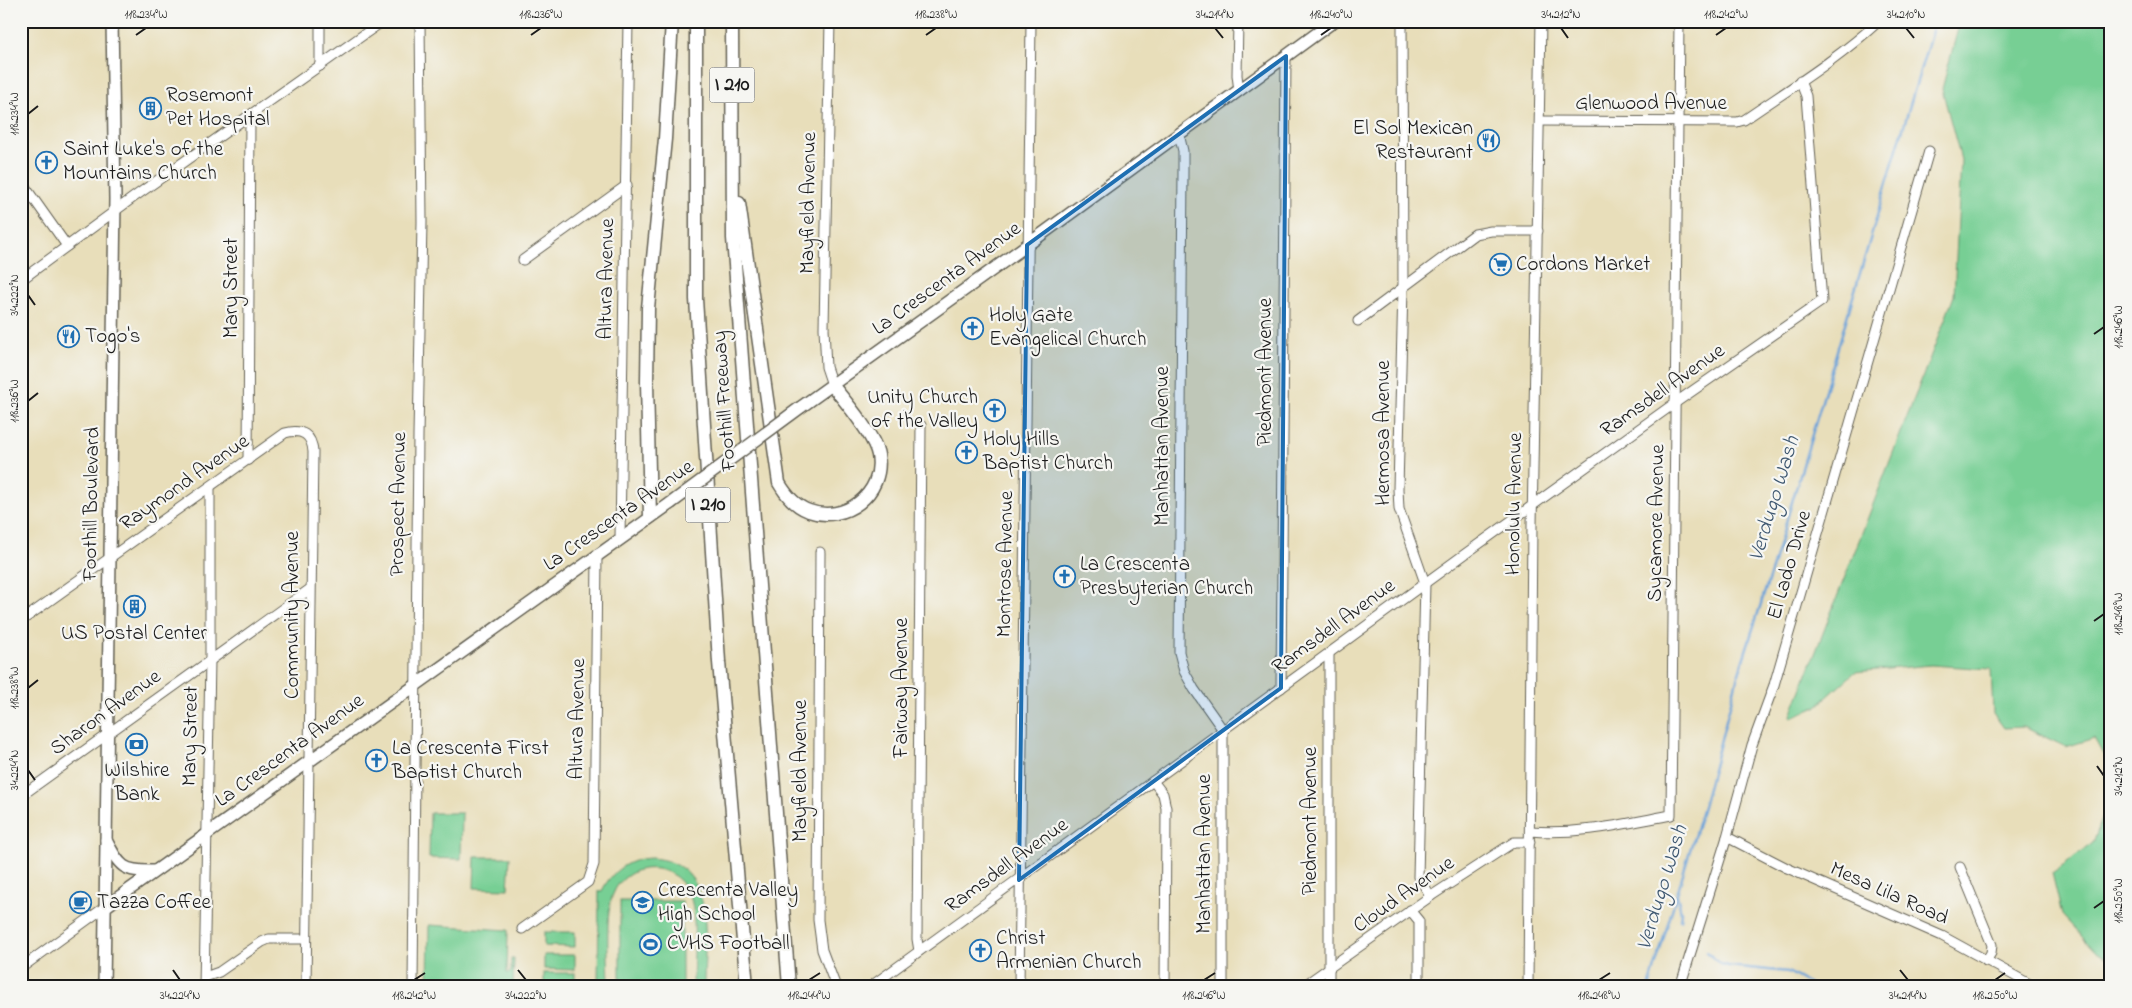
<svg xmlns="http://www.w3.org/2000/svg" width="2132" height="1008" viewBox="0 0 2132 1008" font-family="'Indie Flower',sans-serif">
	<rect width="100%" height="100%" fill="#f6f6f2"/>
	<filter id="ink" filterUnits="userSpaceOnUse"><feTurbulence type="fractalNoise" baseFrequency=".02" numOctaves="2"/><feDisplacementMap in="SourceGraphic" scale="10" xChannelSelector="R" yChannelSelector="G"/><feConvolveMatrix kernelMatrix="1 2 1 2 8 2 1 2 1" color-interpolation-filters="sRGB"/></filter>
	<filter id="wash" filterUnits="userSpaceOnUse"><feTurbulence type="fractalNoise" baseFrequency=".0096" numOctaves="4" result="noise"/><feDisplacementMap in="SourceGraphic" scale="20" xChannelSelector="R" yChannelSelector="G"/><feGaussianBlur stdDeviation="1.12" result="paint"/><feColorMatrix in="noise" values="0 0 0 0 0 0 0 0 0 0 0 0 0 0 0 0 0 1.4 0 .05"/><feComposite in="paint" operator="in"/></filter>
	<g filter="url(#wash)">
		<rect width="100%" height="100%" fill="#e8deba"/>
		<!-- green -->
		<g fill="#77cf94" stroke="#4a7658">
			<path d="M1960,21H2111V794L2107,762L2094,738L2066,747L2024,727L2004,728L1993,713L1991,669L1931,665L1855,672L1816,707L1790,718L1954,296L1961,160L1942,89Z"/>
			<path d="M2111,796V960L2096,952L2062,915L2052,873L2093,843Z"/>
			<path d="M430,813H462L461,859L429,858Z"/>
			<path d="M475,857H510L508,889L474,888Z"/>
			<path d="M651,858C719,863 704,939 704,987H693C693,965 697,918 691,899C687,885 676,874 662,870C654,868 644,868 636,871C627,875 618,882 614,892C604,911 609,964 609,987H598L599,891H602C612,870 629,859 651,858Z"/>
			<rect x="620" y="901" width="62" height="86"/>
			<path d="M429,925L508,930L507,973L511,972V959H514L513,987H428Z"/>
			<path d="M544,932H575V947L544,946Z"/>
			<path d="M544,955H575V970L544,969Z"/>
			<rect x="544" y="973" width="31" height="14"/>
		</g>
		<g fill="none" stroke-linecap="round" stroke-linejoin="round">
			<!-- stream -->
			<g stroke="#6aa2d9" stroke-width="2.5">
				<path d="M1677,895L1681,912L1680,920"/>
				<path d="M1706,952L1721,964L1728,966L1788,972L1815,987"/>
				<path d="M1649,987L1703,807L1737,679L1773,566L1935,21"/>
			</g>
		</g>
	</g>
	<g filter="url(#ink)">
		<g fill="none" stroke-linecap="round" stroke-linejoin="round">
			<defs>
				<g id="minor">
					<path d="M830,21L824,328L826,367L832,385"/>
					<path d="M1238,21L1237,75L1239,91"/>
					<path d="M1402,21L1403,288L1398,489L1399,509L1425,583L1418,877L1431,896"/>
					<path d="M320,66V21"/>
					<path d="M1540,121L1737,122L1744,120C1789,89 1838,59 1879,21"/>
					<path d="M1179,134L1183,151V171L1179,652L1184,671L1194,689L1223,730V987"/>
					<path d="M21,181L67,246"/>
					<path d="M523,260L627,185"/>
					<path d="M21,280L134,197L383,21"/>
					<path d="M1358,321L1475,234L1491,231H1538"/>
					<path d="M248,460L250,116"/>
					<path d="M620,538L628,21"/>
					<path d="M820,552L818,920L822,950L836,987"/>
					<path d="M21,621L285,433C302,428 312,435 313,452L306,987"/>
					<path d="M1281,688L1286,56"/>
					<path d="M1153,781L1163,794L1166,808L1165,987"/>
					<path d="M21,796L310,589"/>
					<path d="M1530,831C1579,835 1623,824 1671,815L1679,21"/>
					<path d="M1727,837L1787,868L1942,936L2035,987"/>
					<path d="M1960,867L1992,945L1991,953L1986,961"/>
					<path d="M1410,910L1419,921V987"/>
					<path d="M522,929L588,882L594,864L597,554"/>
					<path d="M919,951L917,939L921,425"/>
					<path d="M21,968L105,907"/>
					<path d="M205,977L219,972L262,942L269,939H306"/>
					<path d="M204,987L210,660V487"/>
					<path d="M413,987L418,436L422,222L420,21"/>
					<path d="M870,987L1465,554L1675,403L1822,301L1806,96L1800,81"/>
					<path d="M1019,987L1031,21"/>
					<path d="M1302,987L1431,896L1514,842H1530"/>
					<path d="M1329,987V654"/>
					<path d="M1528,987L1532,525L1541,21"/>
					<path d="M1680,987L1727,837L1752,745L1774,685L1929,151"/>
				</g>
				<g id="major">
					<path d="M801,407L1027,245L1334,21"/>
					<path d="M106,840C120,867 123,872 154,871"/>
					<path d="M105,907L671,503"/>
					<path d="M104,987L115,199L112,21"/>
				</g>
				<g id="highway">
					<path d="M696,21V299L719,662L747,987"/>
					<path d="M732,21L733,238L789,987"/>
					<path d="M739,203L779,483C786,495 795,506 809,511C844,524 885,494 878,455C875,436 845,401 832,385"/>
					<path d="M650,517L647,382L648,308L665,139L672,21"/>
				</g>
			</defs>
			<!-- minor casing -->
			<use href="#minor" stroke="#636053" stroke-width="11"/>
			<!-- major casing -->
			<use href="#major" stroke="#636053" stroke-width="14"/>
			<!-- highway casing -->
			<use href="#highway" stroke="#636053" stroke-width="15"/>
			<!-- minor -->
			<use href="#minor" stroke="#fff" stroke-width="9"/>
			<!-- major -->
			<use href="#major" stroke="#fff" stroke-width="11"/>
			<!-- highway -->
			<use href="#highway" stroke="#fff" stroke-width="12"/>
			<defs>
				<path id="major-bridge" d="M671,503L801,407"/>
			</defs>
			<!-- major-bridge casing -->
			<use href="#major-bridge" stroke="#636053" stroke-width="14" stroke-linecap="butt"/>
			<!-- major-bridge -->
			<use href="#major-bridge" stroke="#fff" stroke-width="11"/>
		</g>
	</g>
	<!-- marked area -->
	<path fill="#1f6fb2" fill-opacity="0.2" stroke="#1f6fb2" stroke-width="4" stroke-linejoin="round" d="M1286,56L1281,688L1019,880L1027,245Z"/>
	<!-- ticks -->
	<path fill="none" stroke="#1c1c1c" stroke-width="2" d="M1215,28L1223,38M1561,28L1568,38M1906,28L1914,38M136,35L146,28M531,35L541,28M926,35L936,28M1321,35L1331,28M1716,35L1726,28M28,114L38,106M28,295L35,305M2094,334L2104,327M28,401L38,393M2094,621L2104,614M28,688L38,680M2097,766L2104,776M28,770L35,780M2094,908L2104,901M173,970L180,980M518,970L526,980M1900,970L1908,980M414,980L425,973M809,980L820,973M1204,980L1215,973M1599,980L1610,973M1995,980L2005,973"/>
	<!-- icons -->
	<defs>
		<symbol id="building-ring" viewBox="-11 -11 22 22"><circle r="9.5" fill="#f6f6f2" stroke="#1f6fb2" stroke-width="1.5"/><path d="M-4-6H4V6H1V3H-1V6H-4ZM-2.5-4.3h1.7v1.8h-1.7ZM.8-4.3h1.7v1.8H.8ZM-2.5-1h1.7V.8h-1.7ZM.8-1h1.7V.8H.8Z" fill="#1f6fb2"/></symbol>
		<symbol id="restaurant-ring" viewBox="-11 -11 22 22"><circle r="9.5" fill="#f6f6f2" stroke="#1f6fb2" stroke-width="1.5"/><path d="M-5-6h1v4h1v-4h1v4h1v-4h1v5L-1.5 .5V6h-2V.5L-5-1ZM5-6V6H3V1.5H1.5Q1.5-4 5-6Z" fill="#1f6fb2"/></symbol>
		<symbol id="church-ring" viewBox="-11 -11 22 22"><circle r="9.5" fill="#f6f6f2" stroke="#1f6fb2" stroke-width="1.5"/><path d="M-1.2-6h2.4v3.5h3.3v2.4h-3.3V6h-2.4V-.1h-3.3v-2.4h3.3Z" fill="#1f6fb2"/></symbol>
		<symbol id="supermarket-ring" viewBox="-11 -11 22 22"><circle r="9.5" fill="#f6f6f2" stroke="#1f6fb2" stroke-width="1.5"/><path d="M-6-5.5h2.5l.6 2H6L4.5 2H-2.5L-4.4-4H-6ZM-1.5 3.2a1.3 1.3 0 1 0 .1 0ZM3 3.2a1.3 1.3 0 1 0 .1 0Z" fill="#1f6fb2"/></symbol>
		<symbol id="bank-ring" viewBox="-11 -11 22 22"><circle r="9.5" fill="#f6f6f2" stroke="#1f6fb2" stroke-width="1.5"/><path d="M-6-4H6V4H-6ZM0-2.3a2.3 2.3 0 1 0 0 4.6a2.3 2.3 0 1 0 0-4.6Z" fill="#1f6fb2"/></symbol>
		<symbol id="cafe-ring" viewBox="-11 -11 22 22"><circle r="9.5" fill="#f6f6f2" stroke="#1f6fb2" stroke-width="1.5"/><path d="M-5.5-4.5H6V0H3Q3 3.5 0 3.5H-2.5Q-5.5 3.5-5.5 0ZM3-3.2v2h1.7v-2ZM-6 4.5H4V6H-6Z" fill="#1f6fb2"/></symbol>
		<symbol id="school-ring" viewBox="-11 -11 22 22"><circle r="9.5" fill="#f6f6f2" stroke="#1f6fb2" stroke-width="1.5"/><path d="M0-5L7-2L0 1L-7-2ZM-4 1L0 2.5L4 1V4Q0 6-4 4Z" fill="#1f6fb2"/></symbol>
		<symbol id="stadium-ring" viewBox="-11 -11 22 22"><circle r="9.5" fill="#f6f6f2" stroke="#1f6fb2" stroke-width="1.5"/><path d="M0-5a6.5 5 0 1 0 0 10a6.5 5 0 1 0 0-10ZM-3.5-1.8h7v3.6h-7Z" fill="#1f6fb2"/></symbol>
	</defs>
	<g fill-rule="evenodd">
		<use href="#building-ring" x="138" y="96" width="25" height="25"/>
		<use href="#restaurant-ring" x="1476" y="128" width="25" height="25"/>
		<use href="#church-ring" x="34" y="150" width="25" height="25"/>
		<use href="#supermarket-ring" x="1488" y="252" width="25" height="25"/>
		<use href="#church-ring" x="960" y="316" width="25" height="25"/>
		<use href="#restaurant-ring" x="56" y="324" width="25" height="25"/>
		<use href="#church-ring" x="982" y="398" width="25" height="25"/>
		<use href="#church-ring" x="954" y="440" width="25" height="25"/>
		<use href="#church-ring" x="1052" y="564" width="25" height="25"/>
		<use href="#building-ring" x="122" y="594" width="25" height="25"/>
		<use href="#bank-ring" x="124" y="732" width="25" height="25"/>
		<use href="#church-ring" x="364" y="748" width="25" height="25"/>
		<use href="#cafe-ring" x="68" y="890" width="25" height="25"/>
		<use href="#school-ring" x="630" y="890" width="25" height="25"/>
		<use href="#stadium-ring" x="638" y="932" width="25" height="25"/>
		<use href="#church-ring" x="968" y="938" width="25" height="25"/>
	</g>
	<g text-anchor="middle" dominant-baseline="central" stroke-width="4.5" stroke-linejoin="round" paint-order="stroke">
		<!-- shield labels -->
		<g fill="#f6f6f2" stroke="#5d5d5c" stroke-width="1">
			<rect x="709.5" y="67.5" width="45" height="35" rx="4"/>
			<rect x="685.5" y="487.5" width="45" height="35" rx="4"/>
		</g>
		<g font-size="20" font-weight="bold" fill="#1c1c1c">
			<text x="732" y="85">I 210</text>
			<text x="708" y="505">I 210</text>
		</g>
		<!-- poi labels -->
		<g font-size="21" fill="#1c1c1c" stroke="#f6f6f2" text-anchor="start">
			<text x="166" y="96">Rosemont<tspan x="166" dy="24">Pet Hospital</tspan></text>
			<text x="1473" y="129" text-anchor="end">El Sol Mexican<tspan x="1473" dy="24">Restaurant</tspan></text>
			<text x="63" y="150">Saint Luke's of the<tspan x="63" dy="24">Mountains Church</tspan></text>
			<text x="1516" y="265">Cordons Market</text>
			<text x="989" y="316">Holy Gate<tspan x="989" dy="24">Evangelical Church</tspan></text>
			<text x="85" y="337">Togo's</text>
			<text x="978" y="398" text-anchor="end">Unity Church<tspan x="978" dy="24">of the Valley</tspan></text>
			<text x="983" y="440">Holy Hills<tspan x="983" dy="24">Baptist Church</tspan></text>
			<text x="1080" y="565">La Crescenta<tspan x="1080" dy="24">Presbyterian Church</tspan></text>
			<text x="134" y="634" text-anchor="middle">US Postal Center</text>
			<text x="392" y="749">La Crescenta First<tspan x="392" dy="24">Baptist Church</tspan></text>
			<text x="137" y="771" text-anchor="middle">Wilshire<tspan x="137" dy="24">Bank</tspan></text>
			<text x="658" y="891">Crescenta Valley<tspan x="658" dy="24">High School</tspan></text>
			<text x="97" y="903">Tazza Coffee</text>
			<text x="996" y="939">Christ<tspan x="996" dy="24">Armenian Church</tspan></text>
			<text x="667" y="944">CVHS Football</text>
		</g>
		<!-- street labels -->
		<g font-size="21" fill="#1c1c1c" stroke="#f6f6f2">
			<text x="1651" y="104">Glenwood Avenue</text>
			<text transform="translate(809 203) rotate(-89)">Mayfield Avenue</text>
			<text transform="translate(607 279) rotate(-89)">Altura Avenue</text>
			<text transform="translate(947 279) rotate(-36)">La Crescenta Avenue</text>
			<text transform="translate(232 288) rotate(-90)">Mary Street</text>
			<text transform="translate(1266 372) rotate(-90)">Piedmont Avenue</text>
			<text transform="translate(1663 391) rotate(-35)">Ramsdell Avenue</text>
			<text transform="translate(725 401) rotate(-94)">Foothill Freeway</text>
			<text transform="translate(1384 433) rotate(-90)">Hermosa Avenue</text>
			<text transform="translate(1163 446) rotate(-90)">Manhattan Avenue</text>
			<text transform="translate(185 483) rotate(-35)">Raymond Avenue</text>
			<text transform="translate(92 504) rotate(-89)">Foothill Boulevard</text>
			<text transform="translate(399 504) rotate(-89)">Prospect Avenue</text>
			<text transform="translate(1515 504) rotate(-89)">Honolulu Avenue</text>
			<text transform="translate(619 516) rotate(-35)">La Crescenta Avenue</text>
			<text transform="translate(1657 523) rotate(-89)">Sycamore Avenue</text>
			<text transform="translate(1006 564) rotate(-89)">Montrose Avenue</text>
			<text transform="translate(1790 565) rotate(-74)">El Lado Drive</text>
			<text transform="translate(293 615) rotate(-90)">Community Avenue</text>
			<text transform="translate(1334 627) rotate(-36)">Ramsdell Avenue</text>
			<text transform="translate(902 688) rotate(-90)">Fairway Avenue</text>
			<text transform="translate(106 713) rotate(-36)">Sharon Avenue</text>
			<text transform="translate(578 719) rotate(-89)">Altura Avenue</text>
			<text transform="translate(191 736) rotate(-89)">Mary Street</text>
			<text transform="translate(290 751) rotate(-36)">La Crescenta Avenue</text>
			<text transform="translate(801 771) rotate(-90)">Mayfield Avenue</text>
			<text transform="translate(1311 821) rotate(-90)">Piedmont Avenue</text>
			<text transform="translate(1205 854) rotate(-90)">Manhattan Avenue</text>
			<text transform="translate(1007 866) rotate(-36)">Ramsdell Avenue</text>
			<text transform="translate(1889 894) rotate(24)">Mesa Lila Road</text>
			<text transform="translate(1404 895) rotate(-35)">Cloud Avenue</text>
		</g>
		<!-- water labels -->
		<g font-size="22" font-style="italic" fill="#3f5871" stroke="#f6f6f2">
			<text transform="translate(1775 499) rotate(-73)">Verdugo Wash</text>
			<text transform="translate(1663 888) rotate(-73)">Verdugo Wash</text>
		</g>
	</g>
	<!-- margin -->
	<rect width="2132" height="1008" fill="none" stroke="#f6f6f2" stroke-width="55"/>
	<rect x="28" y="28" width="2076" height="952" fill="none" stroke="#1c1c1c" stroke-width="2"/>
	<g font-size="12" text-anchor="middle" fill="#1c1c1c">
		<text x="146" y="18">118.234°W</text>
		<text x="541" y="18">118.236°W</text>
		<text x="936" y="18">118.238°W</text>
		<text x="1215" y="18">34.214°N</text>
		<text x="1331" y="18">118.240°W</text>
		<text x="1561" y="18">34.212°N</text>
		<text x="1726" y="18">118.242°W</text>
		<text x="1906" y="18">34.210°N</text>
		<text transform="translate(14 114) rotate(-90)" y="4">118.234°W</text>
		<text transform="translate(14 295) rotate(-90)" y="4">34.222°N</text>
		<text transform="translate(2118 327) rotate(-90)" y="4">118.246°W</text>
		<text transform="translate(14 401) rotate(-90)" y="4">118.236°W</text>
		<text transform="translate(2118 614) rotate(-90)" y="4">118.248°W</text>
		<text transform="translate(14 688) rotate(-90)" y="4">118.238°W</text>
		<text transform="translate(14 770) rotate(-90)" y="4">34.224°N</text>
		<text transform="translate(2118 776) rotate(-90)" y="4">34.212°N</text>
		<text transform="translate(2118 901) rotate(-90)" y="4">118.250°W</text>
		<text x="180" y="999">34.224°N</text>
		<text x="414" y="999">118.242°W</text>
		<text x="526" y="999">34.222°N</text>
		<text x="809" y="999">118.244°W</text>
		<text x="1204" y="999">118.246°W</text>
		<text x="1599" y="999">118.248°W</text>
		<text x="1908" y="999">34.214°N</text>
		<text x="1995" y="999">118.250°W</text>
	</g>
</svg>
